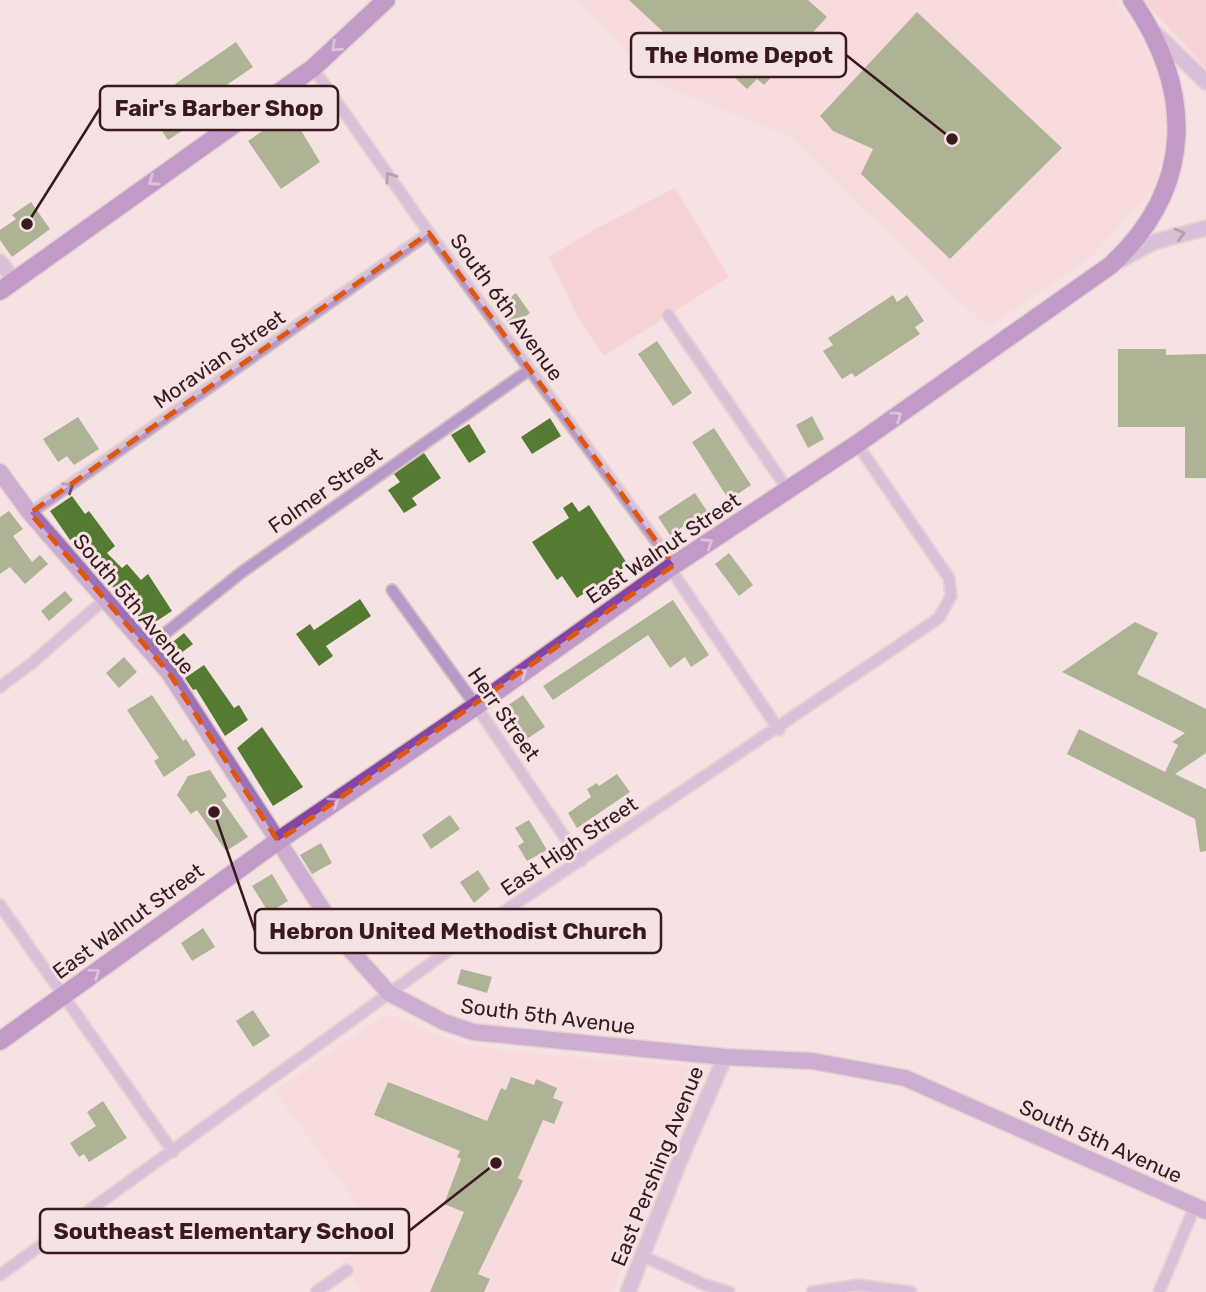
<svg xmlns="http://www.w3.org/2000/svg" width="1206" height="1292" viewBox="0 0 1206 1292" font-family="Rubik,sans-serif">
	<rect width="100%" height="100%" fill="#f5e2e3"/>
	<!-- built -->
	<g fill="#fad3d6">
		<path d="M578,0H1116L1138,33L1162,86L1168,124L1156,183L1138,207L1089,259L988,327L911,257L789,136L654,82Z"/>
		<path d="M382,1016H396L461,1044L513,1052L693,1066L698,1083L612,1292H361L341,1261L379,1235L275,1091Z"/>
	</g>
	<!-- green -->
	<g fill="#fbc0c6">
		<path d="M1143,0H1206V68Z"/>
		<path d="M675,188L729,277L604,356L577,316L549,257L597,228Z"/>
	</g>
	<!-- building -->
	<g fill="#557b33">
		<path d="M629,0H808L827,17L764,85L757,79L747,89L685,31L674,42Z"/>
		<path d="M917,12L1062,148L950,259L861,174L873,149L833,131L820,116Z"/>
		<path d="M236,42L253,67L193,108L200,119L168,140L154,119L162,113L159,109L182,93L175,84Z"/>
		<path d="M290,112L320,162L281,189L248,141Z"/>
		<path d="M31,202L50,229L12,257L0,240V230L16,219L12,215Z"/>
		<path d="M516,293L530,313L511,327L497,307Z"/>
		<path d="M893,295L897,302L907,295L924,321L915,327L920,334L855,377L852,373L842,379L823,351L833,345L828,338Z"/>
		<path d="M657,341L692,393L673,406L638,354Z"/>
		<path d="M1118,349H1166V355L1206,354V478H1185V427H1118Z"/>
		<path d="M812,416L824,439L808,448L796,425Z"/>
		<path d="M78,417L99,449L74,465L67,456L58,462L43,439Z"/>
		<path d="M550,418L561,436L532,454L521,437Z"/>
		<path d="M469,424L486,452L469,463L451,435Z"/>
		<path d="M714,428L751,485L729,500L692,442Z"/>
		<path d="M424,453L441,478L412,498L417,505L404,513L388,490L400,482L394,474Z"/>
		<path d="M695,493L707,511L670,535L658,517Z"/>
		<path d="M72,496L85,514L89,511L115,546L107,553L122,568L127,564L141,580L148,574L172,611L146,628L134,610L131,612L119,597L121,595L91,565L73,538L70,540L50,511Z"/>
		<path d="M572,502L579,512L589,505L628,565L577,598L562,576L557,580L532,542L569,518L563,508Z"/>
		<path d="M9,511L23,529L13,536L32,562L40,555L48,564L25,584L10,567L0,574V517Z"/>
		<path d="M729,553L753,585L739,596L715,564Z"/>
		<path d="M65,591L73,600L49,621L41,611Z"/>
		<path d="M360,599L371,616L326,646L333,656L319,666L296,634L310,624L314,630Z"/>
		<path d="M673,600L709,655L691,667L685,657L670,668L648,635L553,700L543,686Z"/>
		<path d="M1135,622L1158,633L1137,674L1206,709V753L1175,774L1206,789V851L1200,852L1195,819L1067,754L1079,729L1165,772L1178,745L1172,742L1185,733L1062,672Z"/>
		<path d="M184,633L193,644L172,660L164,649Z"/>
		<path d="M124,657L137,672L119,688L106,673Z"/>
		<path d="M204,665L234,708L239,705L248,720L225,736L196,689L193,690L185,678Z"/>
		<path d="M152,695L183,741L186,739L196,755L164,777L154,761L159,758L127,710Z"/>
		<path d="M523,695L545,727L522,742L501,710Z"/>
		<path d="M262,727L303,787L273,806L237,748Z"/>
		<path d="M210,770L227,796L222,800L248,837L226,851L197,810L191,814L177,795L188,776Z"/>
		<path d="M617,774L630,792L577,828L568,813L591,797L587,789L597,783L599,786Z"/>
		<path d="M450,815L460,829L431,849L422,835Z"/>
		<path d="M529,820L547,850L527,861L518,846L524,842L515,828Z"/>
		<path d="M321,843L332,863L312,874L300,855Z"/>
		<path d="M478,870L490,889L474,903L460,882Z"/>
		<path d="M272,874L288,901L269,913L252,886Z"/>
		<path d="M203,928L215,947L192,961L181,943Z"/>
		<path d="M461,969L492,977L487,993L457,984Z"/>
		<path d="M253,1010L270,1036L253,1047L236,1021Z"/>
		<path d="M511,1077L534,1085L536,1079L557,1088L553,1098L563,1102L554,1124L543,1120L518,1178L523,1181L478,1274L490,1279L484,1292H430L464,1212L444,1204L461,1159L457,1157L460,1151L374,1115L388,1082L487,1121L501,1088L506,1090Z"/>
		<path d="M103,1101L127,1138L89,1162L84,1154L79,1157L70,1143L96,1126L87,1112Z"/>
	</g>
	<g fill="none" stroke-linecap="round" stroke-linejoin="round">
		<defs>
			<g id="minor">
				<path d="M313,68L429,233L674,565"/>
				<path d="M668,315L788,490"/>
				<path d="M30,513L429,233"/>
				<path d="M670,568L779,730"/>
				<path d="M392,590L476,706L581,861"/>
				<path d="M148,647L242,572L529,370"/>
				<path d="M0,687L32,663L105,599"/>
				<path d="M0,905L173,1152"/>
				<path d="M643,1256L703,1284L729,1292"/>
				<path d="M0,1275L481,927L939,618L951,596L949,578L857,444"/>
				<path d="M316,1292L347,1270"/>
				<path d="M812,1292L857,1285L911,1292"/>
				<path d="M1159,1292L1195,1206"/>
			</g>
			<g id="tertiary">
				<path d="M1154,32L1206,82"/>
				<path d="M1119,261L1154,242L1206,228"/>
				<path d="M0,262L14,280"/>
				<path d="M628,1292L678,1165L725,1057"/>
			</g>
			<path id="secondary" d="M0,472L30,513L169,673L345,944L389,993L444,1022L473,1032L725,1057L812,1061L905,1078L1206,1211"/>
			<g id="trunk">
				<path d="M0,291L313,68L386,0"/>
				<path d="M0,1041L278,841L476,706L674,565L857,444L1111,265C1195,187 1194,91 1132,0"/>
			</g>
		</defs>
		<!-- minor casing -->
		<use href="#minor" stroke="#d3bebf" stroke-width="14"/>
		<!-- tertiary casing -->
		<use href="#tertiary" stroke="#d3bebf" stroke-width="18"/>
		<!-- secondary casing -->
		<use href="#secondary" stroke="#d3bebf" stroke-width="19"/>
		<!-- trunk casing -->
		<use href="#trunk" stroke="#d3bebf" stroke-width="21"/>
		<!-- minor -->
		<use href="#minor" stroke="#b698c9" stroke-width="10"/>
		<!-- tertiary -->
		<use href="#tertiary" stroke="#b698c9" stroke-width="14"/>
		<!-- secondary -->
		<use href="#secondary" stroke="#9d70b8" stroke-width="16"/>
		<!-- trunk -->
		<use href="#trunk" stroke="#8344a5" stroke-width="18"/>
	</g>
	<!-- one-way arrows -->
	<defs><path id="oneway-chevron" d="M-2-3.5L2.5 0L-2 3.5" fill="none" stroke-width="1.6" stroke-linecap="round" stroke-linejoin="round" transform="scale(1.75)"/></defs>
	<g stroke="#c29bc7">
		<use href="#oneway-chevron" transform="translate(336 47) rotate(137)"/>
		<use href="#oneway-chevron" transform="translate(153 181) rotate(145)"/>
		<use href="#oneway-chevron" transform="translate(897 416) rotate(-35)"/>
		<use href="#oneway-chevron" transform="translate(708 543) rotate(-33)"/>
		<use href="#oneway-chevron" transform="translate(522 673) rotate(-35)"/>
		<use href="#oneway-chevron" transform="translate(334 802) rotate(-34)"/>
		<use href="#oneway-chevron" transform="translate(95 973) rotate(-36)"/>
	</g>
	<g stroke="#71526a">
		<use href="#oneway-chevron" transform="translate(390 177) rotate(-125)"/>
		<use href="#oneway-chevron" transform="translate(1180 234) rotate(-15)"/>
		<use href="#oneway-chevron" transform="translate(69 487) rotate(-34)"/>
	</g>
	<!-- marked area -->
	<path d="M0 0H1206V1292H0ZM429,233L674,565L278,841L169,673L30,513Z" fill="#f5e2e3" fill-opacity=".55" fill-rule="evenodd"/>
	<path fill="none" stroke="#df560d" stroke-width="5" stroke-dasharray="14 9" stroke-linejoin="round" d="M429,233L674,565L278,841L169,673L30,513Z"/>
	<g text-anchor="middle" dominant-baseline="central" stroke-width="6" stroke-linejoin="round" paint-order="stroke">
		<!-- street labels -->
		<g font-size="21" fill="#39191d" stroke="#f5e2e3">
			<text transform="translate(507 307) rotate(54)">South 6th Avenue</text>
			<text transform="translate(219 359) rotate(-35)">Moravian Street</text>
			<text transform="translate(325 490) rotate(-35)">Folmer Street</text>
			<text transform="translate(663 548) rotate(-34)">East Walnut Street</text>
			<text transform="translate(134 604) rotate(50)">South 5th Avenue</text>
			<text transform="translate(504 714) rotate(55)">Herr Street</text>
			<text transform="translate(569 846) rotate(-34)">East High Street</text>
			<text transform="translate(128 921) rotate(-36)">East Walnut Street</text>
			<text transform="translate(548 1016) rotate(7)">South 5th Avenue</text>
			<text transform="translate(1101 1141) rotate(24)">South 5th Avenue</text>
			<text transform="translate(657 1166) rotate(-68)">East Pershing Avenue</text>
		</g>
	</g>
	<!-- callouts -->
	<path fill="none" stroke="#39191d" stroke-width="2.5" d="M952 139L846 55M27 224L100 108M214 812L255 931M496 1163L409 1231"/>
	<g fill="#39191d" stroke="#f5e2e3" stroke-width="2.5">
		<circle cx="952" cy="139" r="7"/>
		<circle cx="27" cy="224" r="7"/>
		<circle cx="214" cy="812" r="7"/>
		<circle cx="496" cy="1163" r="7"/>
	</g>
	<g fill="#f5e2e3" stroke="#39191d" stroke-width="2.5">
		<rect x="631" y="33" width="215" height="44" rx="7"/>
		<rect x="100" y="86" width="238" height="44" rx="7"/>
		<rect x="255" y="909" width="406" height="44" rx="7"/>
		<rect x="40" y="1209" width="369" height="44" rx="7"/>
	</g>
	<g font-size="23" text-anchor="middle" font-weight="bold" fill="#39191d">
		<text x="739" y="63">The Home Depot</text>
		<text x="219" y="116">Fair's Barber Shop</text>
		<text x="458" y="939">Hebron United Methodist Church</text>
		<text x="224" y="1239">Southeast Elementary School</text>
	</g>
</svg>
